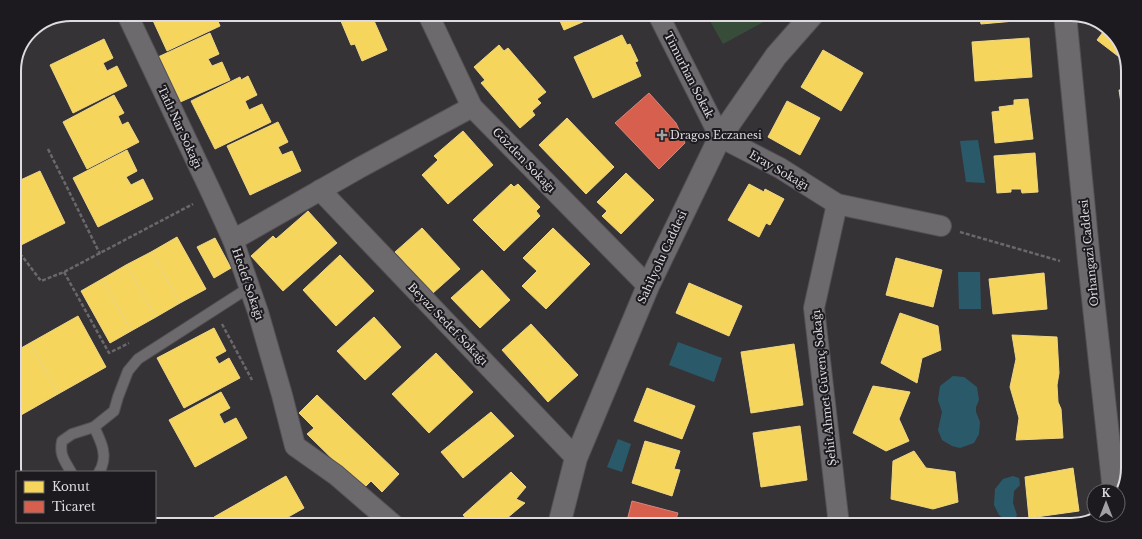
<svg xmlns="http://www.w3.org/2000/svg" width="1142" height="539" viewBox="0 0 1142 539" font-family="'Libre Baskerville',serif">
	<rect width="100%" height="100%" fill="#363337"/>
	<!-- green -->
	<path fill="#374d3a" d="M706,14H778L723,44Z"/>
	<!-- water -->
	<g fill="#2a5a6a">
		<path d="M978,140L985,183L966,182L960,141Z"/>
		<path d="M958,272H980L981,309H959Z"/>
		<path d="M678,342L722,358L714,382L669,365Z"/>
		<path d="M953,376L964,377L977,387L979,400L976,407V412L980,422L979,434L974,443L960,448L952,446L942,440L938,430L942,412L938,400L940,386Z"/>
		<path d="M618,439L631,444L622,472L607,467Z"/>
		<path d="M1013,476L1019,478L1020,485L1014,491L1013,503L1017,515L1013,522H1008L999,515L994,505L995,489L1003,479Z"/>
	</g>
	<!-- homes -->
	<g fill="#f6d55c" stroke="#efd683">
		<path d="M150,14H215L220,26L167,51Z"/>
		<path d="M338,14H371L387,50L362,61L355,44L351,45Z"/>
		<path d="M443,14H463L454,18L444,16Z"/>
		<path d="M557,14H601L564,30Z"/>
		<path d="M889,14H902L896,20Z"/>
		<path d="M979,14H1033L1026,15V20L981,24Z"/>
		<path d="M1106,28L1118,39L1127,63L1097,40Z"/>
		<path d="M210,33L219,54L208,59L212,66L222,62L230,80L178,103L158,57Z"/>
		<path d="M622,35L627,45L630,44L638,61L635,62L641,76L593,98L574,57Z"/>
		<path d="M1029,38L1032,77L975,81L972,42Z"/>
		<path d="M104,39L113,58L103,63L107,71L117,66L127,86L73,113L50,65Z"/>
		<path d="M499,45L504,51L508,48L546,92L537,99L541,103L532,111L535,115L520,128L481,83L485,80L474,67Z"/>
		<path d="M823,50L863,73L841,111L801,87Z"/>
		<path d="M248,76L257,95L245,101L249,110L262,104L271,122L215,149L191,101L240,77L241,80Z"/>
		<path d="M1128,89V130H1125L1119,90Z"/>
		<path d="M114,95L124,113L118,116L122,125L128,122L139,142L87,169L63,122Z"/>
		<path d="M1028,99L1033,139L995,143L992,112L1000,111L999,107L1014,105V100Z"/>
		<path d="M787,101L820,118L800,155L768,137Z"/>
		<path d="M567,118L614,167L586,194L539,145Z"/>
		<path d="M278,122L288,142L278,147L282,155L292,151L301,171L250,195L227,146Z"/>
		<path d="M463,131L493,165L448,204L422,175L438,160L434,156Z"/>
		<path d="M127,150L137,171L126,177L131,185L143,179L153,199L98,227L73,178Z"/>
		<path d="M1035,153L1038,192L1022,193L1021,189H1011V192L997,193L994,156Z"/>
		<path d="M40,171L65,223L19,246L14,236V183Z"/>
		<path d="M626,173L654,200L621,234L602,216L607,211L597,202Z"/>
		<path d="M511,184L514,187L518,184L540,207L536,211L540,216L504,251L473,220Z"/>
		<path d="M749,184L764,192L765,189L784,199L770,225L766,223L759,237L728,220Z"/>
		<path d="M308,211L337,243L283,291L251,256L273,236L276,239Z"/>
		<path d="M422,228L460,269L433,293L395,252Z"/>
		<path d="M553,228L590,264L546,309L522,286L537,271L523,258Z"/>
		<path d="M177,237L206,289L180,303L151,252Z"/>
		<path d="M215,238L231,268L214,278L197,247Z"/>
		<path d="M151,252L180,303L156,317L126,265Z"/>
		<path d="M340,255L374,291L336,326L303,290Z"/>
		<path d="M896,258L942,270L933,307L886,295Z"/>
		<path d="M126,265L156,317L131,331L102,279Z"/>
		<path d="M482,270L510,300L480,328L451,298Z"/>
		<path d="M1044,273L1047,309L993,314L989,279Z"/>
		<path d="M102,279L131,331L110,343L81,291Z"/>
		<path d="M689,283L742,306L729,336L676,313Z"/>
		<path d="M900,313L938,326L941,350L922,358L917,383L881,363Z"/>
		<path d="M78,316L106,367L58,394L30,343Z"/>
		<path d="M374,317L401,347L365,380L337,351Z"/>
		<path d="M531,324L578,375L548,402L502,350Z"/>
		<path d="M214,328L226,351L215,357L219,364L229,358L240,378L184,408L157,358Z"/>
		<path d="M1012,335L1057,337L1059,373L1057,385L1058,402L1061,409L1063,438L1016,440L1019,418L1010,387L1016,359Z"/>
		<path d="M30,343L58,394L14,419V352Z"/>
		<path d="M794,344L803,405L751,413L741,352Z"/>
		<path d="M436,353L473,392L429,433L392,394Z"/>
		<path d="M873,386L910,392L899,419L909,441L886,451L853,433Z"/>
		<path d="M647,388L695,406L682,439L634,421Z"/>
		<path d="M221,392L230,408L219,414L224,424L236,418L247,438L195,467L169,420Z"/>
		<path d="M317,395L399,474L382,492L371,481L363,489L307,434L314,428L299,413Z"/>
		<path d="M491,412L514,436L463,478L441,452Z"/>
		<path d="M800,426L807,480L761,487L753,433Z"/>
		<path d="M645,441L680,451L674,469L680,470L672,496L632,483Z"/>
		<path d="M914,451L926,468L955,472L958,502L933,509L891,499L893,461Z"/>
		<path d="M1073,468L1079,511L1029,518L1025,477Z"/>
		<path d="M511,472L526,487L516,499L525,503L506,519L513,525H472L463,515Z"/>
		<path d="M286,476L304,508L274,525H218L214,517Z"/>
		<path d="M957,521L973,522V525H957Z"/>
	</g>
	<!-- shops -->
	<g fill="#d6604d" stroke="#d88579">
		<path d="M649,93L676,123L685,143L659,169L615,123Z"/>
		<path d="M632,501L678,513L674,525H626Z"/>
	</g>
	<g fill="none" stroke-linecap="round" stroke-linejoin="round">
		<defs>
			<g id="service">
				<path d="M94,427C101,441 109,457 99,472"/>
				<path d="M71,472C65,461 59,455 62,441L72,434L94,427L114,411L118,397L128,371L138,359L250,287"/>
			</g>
			<g id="minor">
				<path d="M127,14L212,194L233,240"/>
				<path d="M428,14L472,107L648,286"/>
				<path d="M658,14L720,137L780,168L837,204L941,226"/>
				<path d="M320,190L576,458"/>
				<path d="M837,204L814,308L839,525"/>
				<path d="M394,525L336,475L295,446L282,395L258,312L233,240L361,167L472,107"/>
			</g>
			<g id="tertiary">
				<path d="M1065,14L1089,261L1114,491"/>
				<path d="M559,525L576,458L648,286L720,137L776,56L813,14"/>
			</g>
		</defs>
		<!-- service casing -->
		<use href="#service" stroke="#545155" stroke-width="12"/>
		<!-- minor casing -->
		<use href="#minor" stroke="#545155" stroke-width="22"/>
		<!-- tertiary casing -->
		<use href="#tertiary" stroke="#545155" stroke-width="24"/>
		<!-- path -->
		<g stroke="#6a686b" stroke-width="2.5" stroke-dasharray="4 2" stroke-linecap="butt">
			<path d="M48,149L100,254"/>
			<path d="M960,232L1060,261"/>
			<path d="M14,261L22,256L41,281L64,272L193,204"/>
			<path d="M64,272L109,353L129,343"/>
			<path d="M222,324L252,380"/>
		</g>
		<!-- service -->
		<use href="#service" stroke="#6d6a6e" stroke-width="10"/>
		<!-- minor -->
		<use href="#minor" stroke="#6d6a6e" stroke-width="20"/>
		<!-- tertiary -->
		<use href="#tertiary" stroke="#6d6a6e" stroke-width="22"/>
	</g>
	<!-- markers -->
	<path fill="#a3a0a4" stroke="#1c1a1e" stroke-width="1.5" d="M660 129h4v4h4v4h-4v4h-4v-4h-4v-4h4z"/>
	<g text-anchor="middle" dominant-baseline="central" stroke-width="4" stroke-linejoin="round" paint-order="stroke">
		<!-- street labels -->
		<g font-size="11" fill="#dedadf" stroke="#1c1a1e">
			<text transform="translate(689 75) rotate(63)">Timurhan Sokak</text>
			<text transform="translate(180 127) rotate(65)">Tatlı Nar Sokağı</text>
			<text transform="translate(524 160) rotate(46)">Gözden Sokağı</text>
			<text transform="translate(779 170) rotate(30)">Eray Sokağı</text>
			<text transform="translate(1089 253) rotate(-96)">Orhangazi Caddesi</text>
			<text transform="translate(662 257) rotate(-65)">Sahilyolu Caddesi</text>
			<text transform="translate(248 284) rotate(71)">Hedef Sokağı</text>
			<text transform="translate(448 324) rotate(46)">Beyaz Sedef Sokağı</text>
			<text transform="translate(824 388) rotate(-96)">Şehit Ahmet Güvenç Sokağı</text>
		</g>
		<!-- poi labels -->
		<g font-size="11" fill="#dedadf" stroke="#1c1a1e" text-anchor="start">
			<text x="670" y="135">Dragos Eczanesi</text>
		</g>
	</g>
	<!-- crop -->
	<path d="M0 0H1142V539H0ZM71 21H1071A50 50 0 0 1 1121 71V468A50 50 0 0 1 1071 518H71A50 50 0 0 1 21 468V71A50 50 0 0 1 71 21Z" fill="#1c1a1e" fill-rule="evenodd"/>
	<path fill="none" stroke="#dedadf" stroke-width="2" d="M71 21H1071A50 50 0 0 1 1121 71V468A50 50 0 0 1 1071 518H71A50 50 0 0 1 21 468V71A50 50 0 0 1 71 21Z"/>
	<!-- legend -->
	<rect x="16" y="471" width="140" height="52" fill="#1c1a1e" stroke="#6a676b"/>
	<rect x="24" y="481" width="20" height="12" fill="#f6d55c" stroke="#6a676b"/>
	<text x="52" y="491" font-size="12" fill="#dedadf">Konut</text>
	<rect x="24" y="501" width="20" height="12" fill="#d6604d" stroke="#6a676b"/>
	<text x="52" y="511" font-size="12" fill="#dedadf">Ticaret</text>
	<!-- north arrow -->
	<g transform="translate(1106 503)"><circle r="19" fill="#1c1a1e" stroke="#6a676b"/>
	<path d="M0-3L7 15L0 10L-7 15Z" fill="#a3a0a4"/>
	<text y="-6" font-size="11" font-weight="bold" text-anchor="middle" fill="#dedadf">K</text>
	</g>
</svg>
